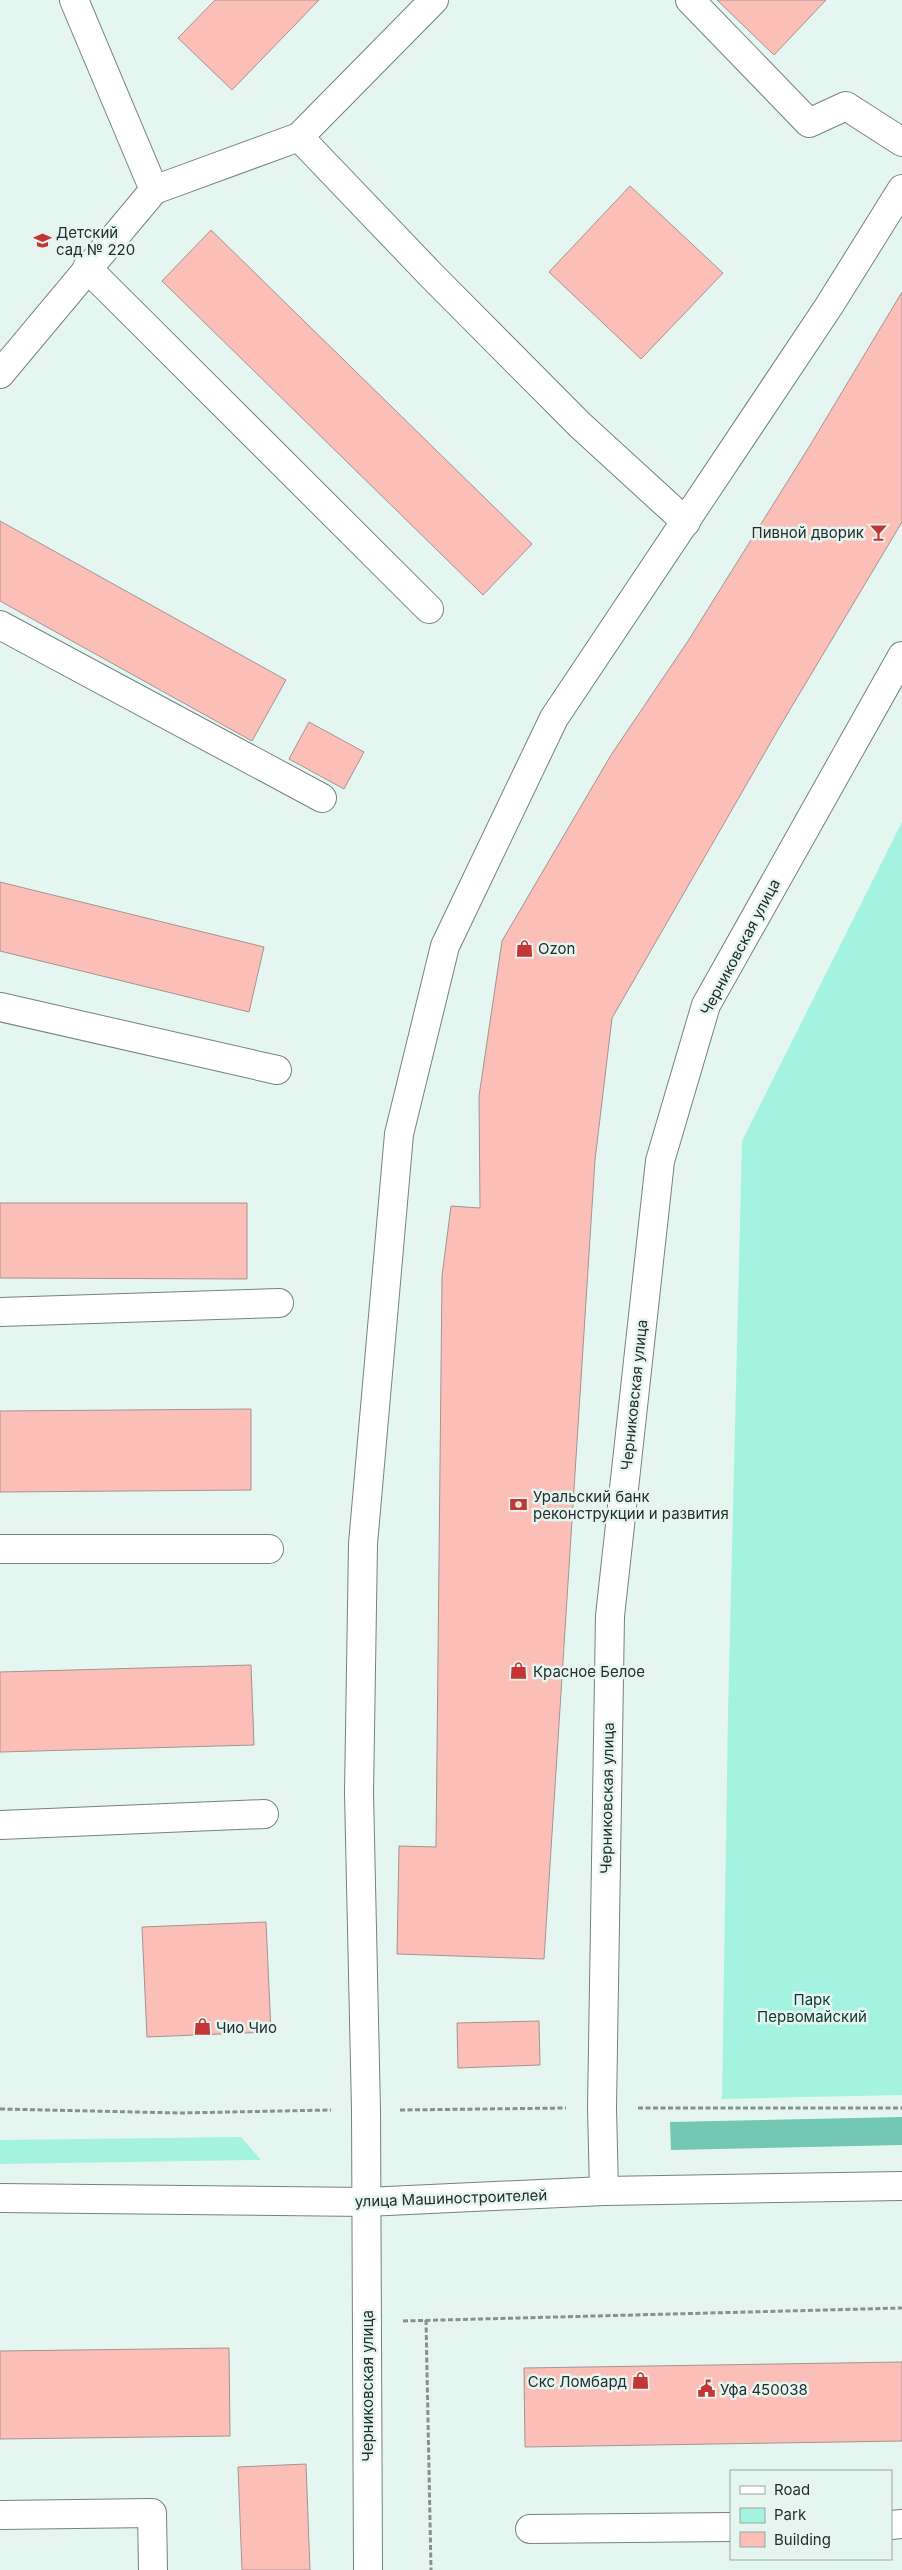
<svg xmlns="http://www.w3.org/2000/svg" width="902" height="2570" viewBox="0 0 902 2570" font-family="Inter,sans-serif">
	<rect width="100%" height="100%" fill="#e5f6f1"/>
	<!-- green -->
	<g fill="#a4f3e1">
		<path d="M902,822V2095L722,2099L728,1711L742,1141Z"/>
		<path d="M241,2137L261,2160L0,2164V2140Z"/>
	</g>
	<!-- forest -->
	<path fill="#72c7b5" d="M902,2117V2145L671,2150L670,2122Z"/>
	<!-- building -->
	<g fill="#fbbfb8" stroke="#a39492">
		<path d="M215,0H319L232,90L178,38Z"/>
		<path d="M717,0H826L774,55Z"/>
		<path d="M630,186L723,273L641,359L549,272Z"/>
		<path d="M211,230L532,544L483,595L162,281Z"/>
		<path d="M902,292V522L779,728L612,1018L595,1160L544,1959L397,1954L399,1846L436,1847L442,1276L451,1206L480,1208L479,1096L502,941L611,755L688,641L809,447Z"/>
		<path d="M0,521L286,680L252,741L0,601Z"/>
		<path d="M309,722L364,752L344,789L289,759Z"/>
		<path d="M0,882L264,947L249,1012L0,951Z"/>
		<path d="M0,1203H247V1279L0,1278Z"/>
		<path d="M251,1409V1490L0,1492V1411Z"/>
		<path d="M251,1665L254,1745L0,1752V1672Z"/>
		<path d="M266,1922L271,2032L147,2037L142,1927Z"/>
		<path d="M539,2021L540,2065L458,2068L457,2023Z"/>
		<path d="M229,2348L230,2436L0,2439V2351Z"/>
		<path d="M902,2362V2441L525,2447L524,2368Z"/>
		<path d="M306,2464L310,2570H242L238,2467Z"/>
	</g>
	<g fill="none" stroke-linecap="round" stroke-linejoin="round">
		<defs>
			<g id="minor">
				<path d="M690,0L809,123L846,106L902,142"/>
				<path d="M299,137L434,0"/>
				<path d="M154,190L299,137L431,275L580,425L686,522"/>
				<path d="M87,268L429,609"/>
				<path d="M0,374L154,190L74,0"/>
				<path d="M0,625L322,798"/>
				<path d="M0,1007L277,1070"/>
				<path d="M0,1312L279,1303"/>
				<path d="M0,1549H269"/>
				<path d="M0,1825L264,1814"/>
				<path d="M604,2191L602,2108L610,1616L660,1161L706,1005L902,656"/>
				<path d="M0,2198L366,2202L604,2191L902,2186"/>
				<path d="M0,2515L152,2513L153,2570"/>
				<path d="M891,2525L902,2524"/>
				<path d="M530,2529L731,2527"/>
				<path d="M368,2570L366,2110L359,1793L363,1544L399,1134L445,946L554,718L829,306L902,189"/>
			</g>
		</defs>
		<!-- minor casing -->
		<use href="#minor" stroke="#74837f" stroke-width="30"/>
		<!-- path -->
		<g stroke="#87928f" stroke-width="3" stroke-dasharray="5 2.5" stroke-linecap="butt">
			<path d="M638,2108H902"/>
			<path d="M0,2109L180,2113L331,2110"/>
			<path d="M400,2110L566,2108"/>
			<path d="M426,2320L431,2570"/>
			<path d="M403,2321L902,2308"/>
		</g>
		<!-- minor -->
		<use href="#minor" stroke="#fff" stroke-width="28"/>
	</g>
	<!-- icons -->
	<defs>
		<symbol id="school-bare" viewBox="-9 -9 18 18"><path d="M0-5L7-2L0 1L-7-2ZM-4 1L0 2.5L4 1V4Q0 6-4 4Z" fill="#c43635" stroke="#e5f6f1" stroke-width="2.5" paint-order="stroke"/></symbol>
		<symbol id="bar-bare" viewBox="-9 -9 18 18"><path d="M-6-5H6L.8 .8V4.5H3.5V6h-7V4.5H-.8V.8Z" fill="#c43635" stroke="#e5f6f1" stroke-width="2.5" paint-order="stroke"/></symbol>
		<symbol id="shop-bare" viewBox="-9 -9 18 18"><path d="M-5-2.5h2.3a2.7 3.5 0 0 1 5.4 0H5L5.5 6h-11ZM-1.5-2.5h3a1.5 2.3 0 0 0-3 0Z" fill="#c43635" stroke="#e5f6f1" stroke-width="2.5" paint-order="stroke"/></symbol>
		<symbol id="bank-bare" viewBox="-9 -9 18 18"><path d="M-6-4H6V4H-6ZM0-2.3a2.3 2.3 0 1 0 0 4.6a2.3 2.3 0 1 0 0-4.6Z" fill="#c43635" stroke="#e5f6f1" stroke-width="2.5" paint-order="stroke"/></symbol>
		<symbol id="civic-bare" viewBox="-9 -9 18 18"><path d="M-.6-6.5H3V-4.5H.6V-3L4-1V1h2V6H-6V1h2V-1L-.6-3ZM-1.2 2.5V6h2.4V2.5Z" fill="#c43635" stroke="#e5f6f1" stroke-width="2.5" paint-order="stroke"/></symbol>
	</defs>
	<g fill-rule="evenodd">
		<use href="#school-bare" x="30" y="228" width="25" height="25"/>
		<use href="#bar-bare" x="866" y="520" width="25" height="25"/>
		<use href="#shop-bare" x="512" y="936" width="25" height="25"/>
		<use href="#bank-bare" x="506" y="1492" width="25" height="25"/>
		<use href="#shop-bare" x="506" y="1658" width="25" height="25"/>
		<use href="#shop-bare" x="190" y="2014" width="25" height="25"/>
		<use href="#shop-bare" x="628" y="2368" width="25" height="25"/>
		<use href="#civic-bare" x="694" y="2376" width="25" height="25"/>
	</g>
	<g text-anchor="middle" dominant-baseline="central" stroke-width="5" stroke-linejoin="round" paint-order="stroke">
		<!-- poi labels -->
		<g font-size="15" fill="#272d2c" stroke="#e5f6f1" text-anchor="start">
			<text x="56" y="232">Детский<tspan x="56" dy="17">сад № 220</tspan></text>
			<text x="864" y="532" text-anchor="end">Пивной дворик</text>
			<text x="538" y="948">Ozon</text>
			<text x="533" y="1496">Уральский банк<tspan x="533" dy="17">реконструкции и развития</tspan></text>
			<text x="533" y="1671">Красное Белое</text>
			<text x="216" y="2027">Чио Чио</text>
			<text x="627" y="2381" text-anchor="end">Скс Ломбард</text>
			<text x="720" y="2389">Уфа 450038</text>
		</g>
		<!-- street labels -->
		<g font-size="15" fill="#272d2c" stroke="#e5f6f1">
			<text transform="translate(740 947) rotate(-62)">Черниковская улица</text>
			<text transform="translate(634 1395) rotate(-84)">Черниковская улица</text>
			<text transform="translate(607 1798) rotate(-89)">Черниковская улица</text>
			<text transform="translate(451 2198) rotate(-2)">улица Машиностроителей</text>
			<text transform="translate(367 2386) rotate(-90)">Черниковская улица</text>
		</g>
		<!-- park labels -->
		<g font-size="15" fill="#0e3730" stroke="#e5f6f1">
			<text x="812" y="1999">Парк<tspan x="812" dy="17">Первомайский</tspan></text>
		</g>
	</g>
	<!-- legend -->
	<rect x="730" y="2470" width="162" height="90" fill="#e5f6f1" stroke="#99a6a2"/>
	<rect x="740" y="2486" width="25" height="8" fill="#ffffff" stroke="#99a6a2"/>
	<text x="774" y="2495" font-size="15" fill="#272d2c">Road</text>
	<rect x="740" y="2508" width="25" height="15" fill="#a4f3e1" stroke="#99a6a2"/>
	<text x="774" y="2520" font-size="15" fill="#272d2c">Park</text>
	<rect x="740" y="2532" width="25" height="15" fill="#fbbfb8" stroke="#99a6a2"/>
	<text x="774" y="2545" font-size="15" fill="#272d2c">Building</text>
</svg>
